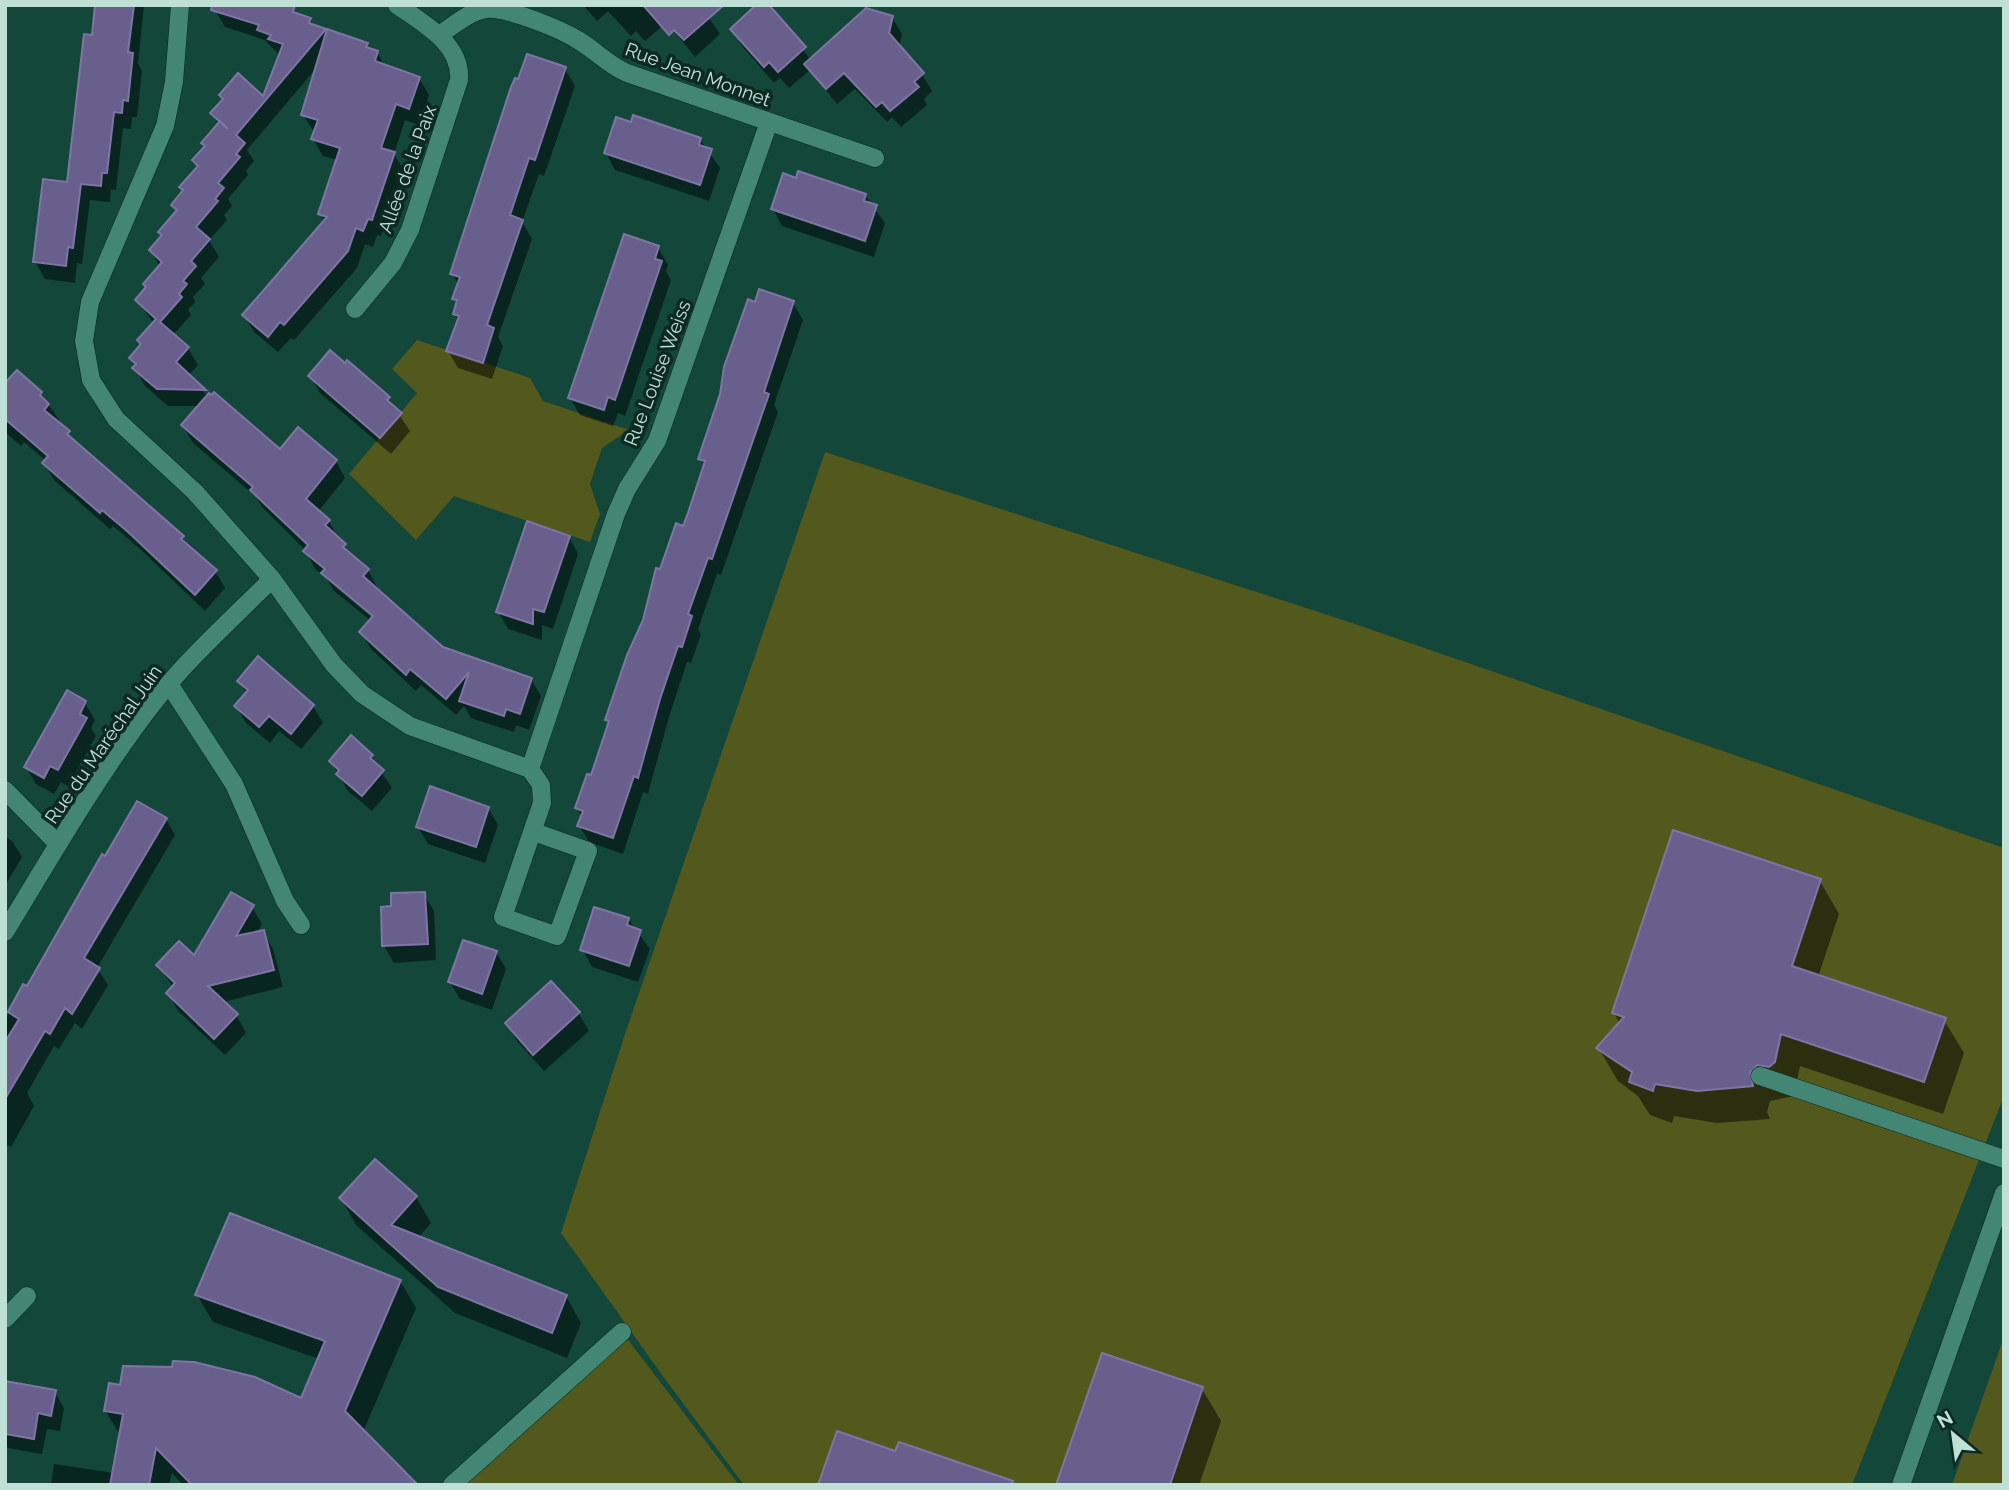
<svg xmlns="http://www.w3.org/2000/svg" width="2009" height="1490" viewBox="0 0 2009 1490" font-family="Raleway,sans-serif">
	<rect width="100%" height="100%" fill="#12473a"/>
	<!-- green -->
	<g fill="#53581d">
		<path d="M417,340L530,378L543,401L629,430L602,448L590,484L600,514L590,542L454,496L416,540L349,474L417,393L392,369Z"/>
		<path d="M825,452L1349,622L2004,848V1096L1852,1485H744L662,1375L561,1233L626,1031Z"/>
		<path d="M622,1332L739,1485H452Z"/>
		<path d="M2004,1337V1485H1952Z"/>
	</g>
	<!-- shadow -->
	<g fill="#0007" fill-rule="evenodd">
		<path d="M97,5H144L138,64L142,71L137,117H132L131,129L123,128L116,190L111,189L110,202L90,200L82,264L77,263L75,283L45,279L35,262L69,184Z"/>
		<path d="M583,5H700L720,34L695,57L667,22L645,41L636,31L631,36L608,11L597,21Z"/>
		<path d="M767,5L811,60L892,17L902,34L899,47L922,74L932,91L924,99L927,105L901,127L892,117L887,122L855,89L837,104L810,70L789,88L780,78L774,83L742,46L732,29Z"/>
		<path d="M293,9L297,15L310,19L314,26L327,34L366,44L370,50L377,52L385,67L419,78L429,95L419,125L405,120L394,154L404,171L381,236L377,235L373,247L365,244L357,268L294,340L291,338L278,352L254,332L244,315L325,222L320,214L338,160L323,156L313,139L315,133L303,115L317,67L247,150L254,161L246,171L248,175L228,199L232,206L224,215L227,220L209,240L219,257L201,278L205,284L193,297L195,302L188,310L191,315L173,335L188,348L198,365L188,376L208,397L280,451L336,461L345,478L318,512L329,521L338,539L368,570L377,587L375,589L442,649L531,679L541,696L529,730L516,725L514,732L471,718L464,706L456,715L421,685L416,691L371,649L361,632L371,621L333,590L327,578L315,569L306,551L262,507L255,496L193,443L183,426L200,406H168L144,385L131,358L154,324L137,300L160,267L151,251L163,236L160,232L177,213L173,205L199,168L194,160L206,147L203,143L219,125L212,113L264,99L280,56L265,40L225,27L215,10ZM330,577L381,621L378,623L330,582Z"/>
		<path d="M565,69L575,86L544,176L539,174L522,222L532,239L498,337L503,346L492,379L458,368L448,351L459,322L454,313L457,304L454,299L459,286L452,273Z"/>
		<path d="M700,139L720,168L709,201L615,170L606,153Z"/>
		<path d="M865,195L885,223L874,257L782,226L773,209Z"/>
		<path d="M658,248L668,265L666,271L671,280L625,416L618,413L613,426L580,415L570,398Z"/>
		<path d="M793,303L803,320L774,405L778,412L721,575L717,574L698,629L701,634L691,663L687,662L669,717L648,794L643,792L623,854L589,842L579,825L582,817L577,808L592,778L610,724L607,720L661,572L684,528L705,467L700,458L756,304Z"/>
		<path d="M310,376L388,398L410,431L391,454L320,393Z"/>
		<path d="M5,386L41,393L75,444L182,537L189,548L215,571L225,588L205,611L139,548L113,526L110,529L54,480L44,463L46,461L24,442L21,446L5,432Z"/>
		<path d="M569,537L578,554L553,629L542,625V640L508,629L498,611Z"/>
		<path d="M258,659L313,706L323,723L301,749L279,731L270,743L246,723L236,706L247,694L239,681Z"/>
		<path d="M85,703L95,720L91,728L96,736L68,786L61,782L54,794L36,784L26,767Z"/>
		<path d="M371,756L392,788L372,811L348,791L331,761Z"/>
		<path d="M488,808L498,825L485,863L428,844L418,827Z"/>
		<path d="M166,819L175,835L97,968L108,985L82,1029L75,1023L59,1049L54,1046L27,1093L34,1106L11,1147L5,1144V1020L24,987L28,989L106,859Z"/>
		<path d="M5,837L12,841L22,857L5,886Z"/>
		<path d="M1820,881L1839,914L1818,977L1944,1020L1964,1053L1943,1114L1800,1066L1794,1096L1770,1101L1767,1112L1770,1119L1717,1123L1674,1116L1672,1123L1650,1115L1638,1096L1618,1081L1599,1049L1620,1024L1614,1013Z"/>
		<path d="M424,894L434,911L436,960L394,963L384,946L393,908Z"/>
		<path d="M252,907L262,924L257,933L263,932L273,949L283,987L223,1002L236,1015L246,1033L225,1055L178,1011L168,993L173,987L158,965L194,958Z"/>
		<path d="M628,919L650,949L638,982L592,967L582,949Z"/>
		<path d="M496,952L506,969L492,1010L460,999L450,982Z"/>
		<path d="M551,984L579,1014L589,1031L544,1071L517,1041L507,1024Z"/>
		<path d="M416,1197L431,1223L418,1238L566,1296L581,1323L567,1358L455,1313L356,1225L341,1198Z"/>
		<path d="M400,1281L416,1308L363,1432L415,1485H183L172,1473L169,1485H51L54,1464L114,1473L121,1437L105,1410L302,1401L319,1359L213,1322L197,1295Z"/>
		<path d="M5,1383L55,1392L64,1408L60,1431L47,1429L42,1454L8,1448L5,1444Z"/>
		<path d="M1202,1389L1221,1421L1199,1485H1058Z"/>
	</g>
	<!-- building -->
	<g fill="#695f8d" stroke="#7f75a5" stroke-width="2">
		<path d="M95,5H134L128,52L133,53L128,101L123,100L122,113L114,112L107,173H102L101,186L81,184L73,248L68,247L66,266L33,262L43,179L67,182L84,34L92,35Z"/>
		<path d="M212,5H295L293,12L311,18L309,23L326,29L236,135L245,143L236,154L240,157L218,183L224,188L215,199L218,201L196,227L210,239L191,261L196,266L183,281L187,284L179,294L182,297L160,322L189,347L176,362L206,390L157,389L132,368L136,364L129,358L141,344L137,340L156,319L135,300L146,287L143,284L162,262L149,250L162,235L158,232L177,210L171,205L183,190L179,187L198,166L192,160L205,146L201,143L220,121L228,129L210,113L223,99L219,95L238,73L263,96L283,44L268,39L271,35L257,30L259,25L211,10Z"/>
		<path d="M643,5H724L684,40L674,30L669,35Z"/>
		<path d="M756,5H769L806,47L778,72L769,62L764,67L730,29Z"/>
		<path d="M866,8L893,16L889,33L924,73L914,82L919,87L890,111L882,102L876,107L844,73L826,89L804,64Z"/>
		<path d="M327,29L368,43L366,47L378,51L375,61L420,77L409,109L396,104L381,148L395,152L372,220L368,219L363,231L356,228L348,251L284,325L280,322L268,337L242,315L327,217L318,214L340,148L311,139L318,120L301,115Z"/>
		<path d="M527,54L566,67L535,160L529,158L510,215L523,220L487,325L494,328L483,363L446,351L459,316L453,314L457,300L452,299L460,277L450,274L511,87L515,78L518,79Z"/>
		<path d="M633,115L701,138L699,145L712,149L700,185L604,153L616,117L631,122Z"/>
		<path d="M798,171L866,194L864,201L877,205L865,241L771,209L783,173L796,178Z"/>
		<path d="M624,234L659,246L655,259L662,261L615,400L608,397L604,410L568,398Z"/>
		<path d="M759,289L794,301L764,392L769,394L712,559L708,558L688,614L692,616L682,647L678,646L660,699L638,778L634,776L613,838L577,826L583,811L575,808L587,774L591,775L609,721L605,720L627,655L643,620L656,568L660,569L676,523L683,526L688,513L705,461L698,459L720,394L724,367L748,299L755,302Z"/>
		<path d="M330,350L345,363L347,360L390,397L387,400L402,413L380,438L308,376Z"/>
		<path d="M17,370L42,392L40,395L49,404L44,410L70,431L67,434L184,536L181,539L217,570L195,595L127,531L102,510L100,513L42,463L48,456L5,419V383Z"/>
		<path d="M214,392L280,449L298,427L337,460L306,499L330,520L325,525L346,544L343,547L369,569L363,576L443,647L532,678L520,714L506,709L504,716L459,701L469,672L446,699L410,669L406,675L359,632L373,616L321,573L325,569L303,551L308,545L250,490L253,487L181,425L209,393L211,395Z"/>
		<path d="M527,521L570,536L544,612L533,609V624L496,612Z"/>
		<path d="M258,656L314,705L291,734L269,716L259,727L234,706L248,690L237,681Z"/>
		<path d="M67,690L86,701L80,714L87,718L58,770L50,766L44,778L24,767Z"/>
		<path d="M351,735L373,755L370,758L384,770L362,796L336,774L339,770L329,761Z"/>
		<path d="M430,786L489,807L476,847L416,827Z"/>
		<path d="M137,801L167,818L84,958L100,968L72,1014L65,1008L50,1034L45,1031L5,1099V1042L19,1019L8,1012L23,984L27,986L102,854L105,856Z"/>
		<path d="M1673,830L1821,879L1792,966L1946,1018L1924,1082L1781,1034L1775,1062L1769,1067L1757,1065L1750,1072L1753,1086L1697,1091L1655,1084L1653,1091L1629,1082L1632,1072L1596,1048L1624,1017L1612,1013Z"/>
		<path d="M231,892L254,905L236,936L264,930L274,970L208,986L238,1014L214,1039L166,993L175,983L156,965L179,941L194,955Z"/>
		<path d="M425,892L428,944L382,946L381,907L391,906V893Z"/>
		<path d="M594,907L629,918L627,925L641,930L629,966L580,950Z"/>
		<path d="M463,940L497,951L482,994L448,982Z"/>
		<path d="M551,981L580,1012L533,1055L505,1023Z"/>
		<path d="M375,1159L417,1196L391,1225L567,1295L552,1333L438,1287L339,1198Z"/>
		<path d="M230,1213L401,1280L345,1411L418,1485H192L156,1448L149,1485H110L123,1414L104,1411L109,1383L120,1385L123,1366L172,1367L173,1361L194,1362L255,1377L301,1398L325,1341L195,1295Z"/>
		<path d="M1102,1353L1203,1387L1170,1485H1056Z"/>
		<path d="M5,1381L56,1390L51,1416L38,1413L34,1439L5,1434Z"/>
		<path d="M837,1431L895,1451L899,1442L1013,1481L1012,1485H818Z"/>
	</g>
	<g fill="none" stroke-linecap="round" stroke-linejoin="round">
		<defs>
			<path id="pedestrian" d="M452,1485L622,1332"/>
			<g id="minor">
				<path d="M180,5L174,82L165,126L90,302L84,341L91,380L116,419L195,492L272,579L334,665L362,694L410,726L530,769"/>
				<path d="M439,35C453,26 470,11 486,9C507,7 560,29 578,40C595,50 608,65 627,73L875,158"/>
				<path d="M355,309L393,263L410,230L459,80C462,44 423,23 397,5"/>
				<path d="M169,684L234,784L285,901L301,925"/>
				<path d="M5,790L58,844"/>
				<path d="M534,832L588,851L557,936L503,917L542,803L541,785L530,769L616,514L627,489L657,441L769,122"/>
				<path d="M5,932C52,855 98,774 154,702C189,657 232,619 272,579"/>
				<path d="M1760,1076L2004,1159"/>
				<path d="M5,1319L27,1296"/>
				<path d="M1901,1485L2004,1193"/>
			</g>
		</defs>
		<!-- pedestrian casing -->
		<use href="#pedestrian" stroke="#062a22" stroke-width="19"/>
		<!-- minor casing -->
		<use href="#minor" stroke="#062a22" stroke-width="19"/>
		<!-- pedestrian -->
		<use href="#pedestrian" stroke="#448674" stroke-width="18"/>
		<!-- minor -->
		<use href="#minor" stroke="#448674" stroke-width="18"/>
	</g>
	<g text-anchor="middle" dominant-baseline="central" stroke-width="7" stroke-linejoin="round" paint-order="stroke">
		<!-- street labels -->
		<g font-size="19" fill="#c0e0d6" stroke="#0d2922">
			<text transform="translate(698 74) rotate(20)">Rue Jean Monnet</text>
			<text transform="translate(407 169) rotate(-70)">Allée de la Paix</text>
			<text transform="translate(657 373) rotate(-69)">Rue Louise Weiss</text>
			<text transform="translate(103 744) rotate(-55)">Rue du Maréchal Juin</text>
		</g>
	</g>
	<!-- border -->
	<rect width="2009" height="1490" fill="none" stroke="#c0e0d6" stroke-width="14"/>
	<!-- north arrow -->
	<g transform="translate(1953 1434) rotate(331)" stroke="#0d2922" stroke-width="5" paint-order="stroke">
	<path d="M0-5L12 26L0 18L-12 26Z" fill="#c0e0d6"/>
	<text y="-10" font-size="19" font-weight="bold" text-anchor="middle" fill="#c0e0d6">N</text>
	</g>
</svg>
